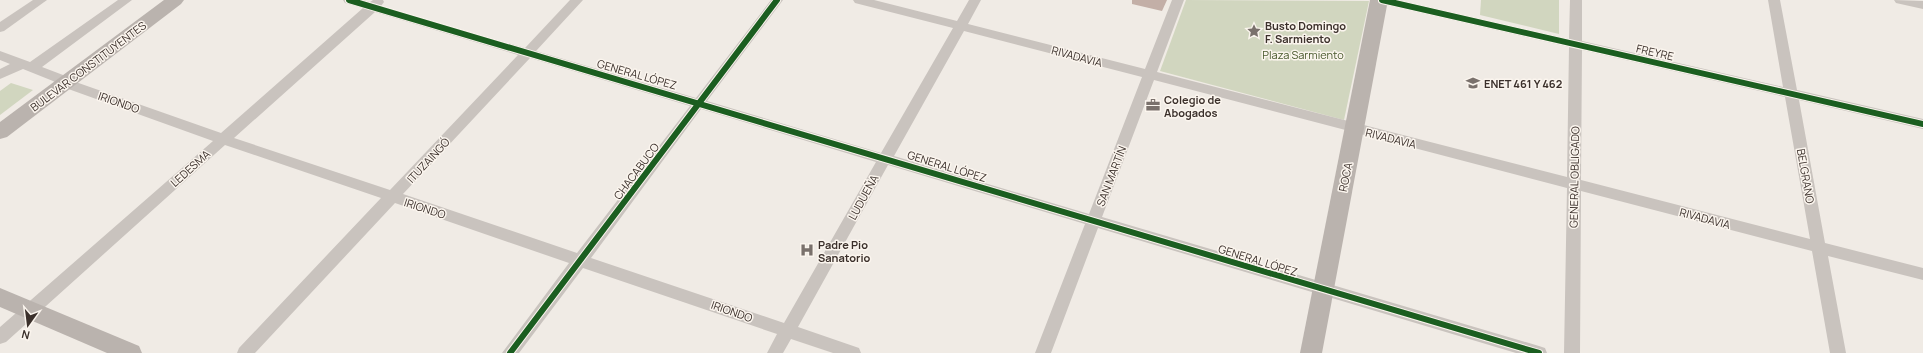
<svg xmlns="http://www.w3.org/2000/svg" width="1923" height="353" viewBox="0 0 1923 353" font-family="Manrope,sans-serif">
	<rect width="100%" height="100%" fill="#f0ebe5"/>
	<!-- green -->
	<g fill="#d1d6bf">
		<path d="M1186,0L1369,1L1344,120L1160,71Z"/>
		<path d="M1481,0H1559V34L1480,15Z"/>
		<path d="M11,83L33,90L0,115V91Z"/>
	</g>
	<!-- building -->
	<path fill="#c3afa7" d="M1132,0H1167L1162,11L1132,4Z"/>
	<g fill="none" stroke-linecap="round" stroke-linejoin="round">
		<!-- street -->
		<g fill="#c9c3be" fill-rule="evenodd">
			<path d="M33,0H47L4,31L0,32V22Z"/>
			<path d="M118,0H132L42,67L63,75L70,80L221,133L363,8L345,3L343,0H363L370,2L373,0H383L384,2L381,6L525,48L570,0H583L536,51L696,98L771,0H783L707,101L881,153L953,28L855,3L853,0H874L957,21L969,0H981L968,24L1145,69L1172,0H1184L1157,72L1567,177L1569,47L1382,4L1376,0H1399L1569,39L1570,0H1582V41L1783,87L1768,0H1780L1797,90L1923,119V129L1799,100L1825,243L1923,268V280L1828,256L1846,353H1830L1812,251L1581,191L1580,353H1564L1567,188L1154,80L1102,217L1539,346L1545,348L1547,353H1516L1098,228L1051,353H1035L1085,224L888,165L798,327L859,348L861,353H833L791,339L783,353H767L777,334L583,268L519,353H502L569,263L395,203L255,353H237L239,348L381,198L225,145L6,342L0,344V327L213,141L60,86L53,81L23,69L0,79V69L10,64L0,60V51L30,62ZM375,12L518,55L390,190L234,138ZM964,31L1142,77L1089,214L894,156ZM1582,50L1785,97L1810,239L1581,180ZM530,58L690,106L577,253L403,194ZM701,109L876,162L784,323L591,258Z"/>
			<path d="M1894,0L1923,1V9L1896,3Z"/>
		</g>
		<!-- secondary -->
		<g fill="#bab3ae" fill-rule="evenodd">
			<path d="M164,0H184L181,4L7,137L0,139V122Z"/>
			<path d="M1370,0H1388L1322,353H1300Z"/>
			<path d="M0,288L139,346L142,353H107L0,307Z"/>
		</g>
		<defs>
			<g id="cycleway">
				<path d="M349,0L1539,353"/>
				<path d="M1382,0L1923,124"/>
				<path d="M510,353L777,0"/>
			</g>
		</defs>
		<!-- cycleway casing -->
		<use href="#cycleway" stroke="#fbf5ee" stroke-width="8"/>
		<!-- cycleway -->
		<use href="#cycleway" stroke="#1b5e20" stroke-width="6"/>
	</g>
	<!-- icons -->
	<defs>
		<symbol id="sight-bare" viewBox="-9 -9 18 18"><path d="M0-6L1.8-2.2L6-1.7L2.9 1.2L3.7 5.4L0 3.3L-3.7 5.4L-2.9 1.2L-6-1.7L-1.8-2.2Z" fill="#7a716c" stroke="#fbf5ee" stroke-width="2.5" paint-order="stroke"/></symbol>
		<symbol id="school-bare" viewBox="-9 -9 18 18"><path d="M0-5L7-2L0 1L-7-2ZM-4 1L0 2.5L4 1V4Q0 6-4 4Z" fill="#7a716c" stroke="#fbf5ee" stroke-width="2.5" paint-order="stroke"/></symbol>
		<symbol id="office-bare" viewBox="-9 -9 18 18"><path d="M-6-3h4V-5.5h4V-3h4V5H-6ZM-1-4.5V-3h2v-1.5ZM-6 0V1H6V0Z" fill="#7a716c" stroke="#fbf5ee" stroke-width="2.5" paint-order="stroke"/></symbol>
		<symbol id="hospital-bare" viewBox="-9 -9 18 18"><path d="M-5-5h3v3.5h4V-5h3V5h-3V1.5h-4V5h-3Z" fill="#7a716c" stroke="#fbf5ee" stroke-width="2.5" paint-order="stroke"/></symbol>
	</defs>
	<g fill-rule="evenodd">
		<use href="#sight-bare" x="1244" y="21" width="20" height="20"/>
		<use href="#school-bare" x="1463" y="73" width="20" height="20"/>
		<use href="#office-bare" x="1143" y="95" width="20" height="20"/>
		<use href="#hospital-bare" x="797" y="240" width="20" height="20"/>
	</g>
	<g text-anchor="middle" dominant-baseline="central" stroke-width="3" stroke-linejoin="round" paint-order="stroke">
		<!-- poi labels -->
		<g font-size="11" font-weight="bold" fill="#3b302b" stroke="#fbf5ee" text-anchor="start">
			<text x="1265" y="25">Busto Domingo<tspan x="1265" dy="13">F. Sarmiento</tspan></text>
			<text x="1484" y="83">ENET 461 Y 462</text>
			<text x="1164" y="99">Colegio de<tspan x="1164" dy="13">Abogados</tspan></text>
			<text x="818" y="244">Padre Pio<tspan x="818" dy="13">Sanatorio</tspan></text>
		</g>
		<!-- street labels -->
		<g font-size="11" fill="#3b302b" stroke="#fbf5ee">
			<text transform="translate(1655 52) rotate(13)">FREYRE</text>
			<text transform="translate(1077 56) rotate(15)">RIVADAVIA</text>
			<text transform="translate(88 66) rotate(-37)">BULEVAR CONSTITUYENTES</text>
			<text transform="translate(637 74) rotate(16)">GENERAL LÓPEZ</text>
			<text transform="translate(119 102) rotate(19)">IRIONDO</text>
			<text transform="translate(1391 138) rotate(14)">RIVADAVIA</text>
			<text transform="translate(428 160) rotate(-47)">ITUZAINGÓ</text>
			<text transform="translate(947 166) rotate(17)">GENERAL LÓPEZ</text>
			<text transform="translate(190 168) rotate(-42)">LEDESMA</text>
			<text transform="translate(636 171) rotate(-53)">CHACABUCO</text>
			<text transform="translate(1111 176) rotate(-69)">SAN MARTÍN</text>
			<text transform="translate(1806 176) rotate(80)">BELGRANO</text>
			<text transform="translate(1345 177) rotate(-79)">ROCA</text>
			<text transform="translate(1574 177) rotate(-89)">GENERAL OBLIGADO</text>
			<text transform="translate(863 197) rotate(-61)">LUDUEÑA</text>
			<text transform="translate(425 208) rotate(18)">IRIONDO</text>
			<text transform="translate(1705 218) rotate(15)">RIVADAVIA</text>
			<text transform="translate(1258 260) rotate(17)">GENERAL LÓPEZ</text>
			<text transform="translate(732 311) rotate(19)">IRIONDO</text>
		</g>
		<!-- park labels -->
		<g font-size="11" fill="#4a5a2e" stroke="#fbf5ee">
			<text x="1303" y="54">Plaza Sarmiento</text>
		</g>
	</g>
	<!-- north arrow -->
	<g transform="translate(28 325) rotate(194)" stroke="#fbf5ee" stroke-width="3" paint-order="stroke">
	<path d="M0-3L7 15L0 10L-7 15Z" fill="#3b302b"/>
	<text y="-6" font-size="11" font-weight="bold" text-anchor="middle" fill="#3b302b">N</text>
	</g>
</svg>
